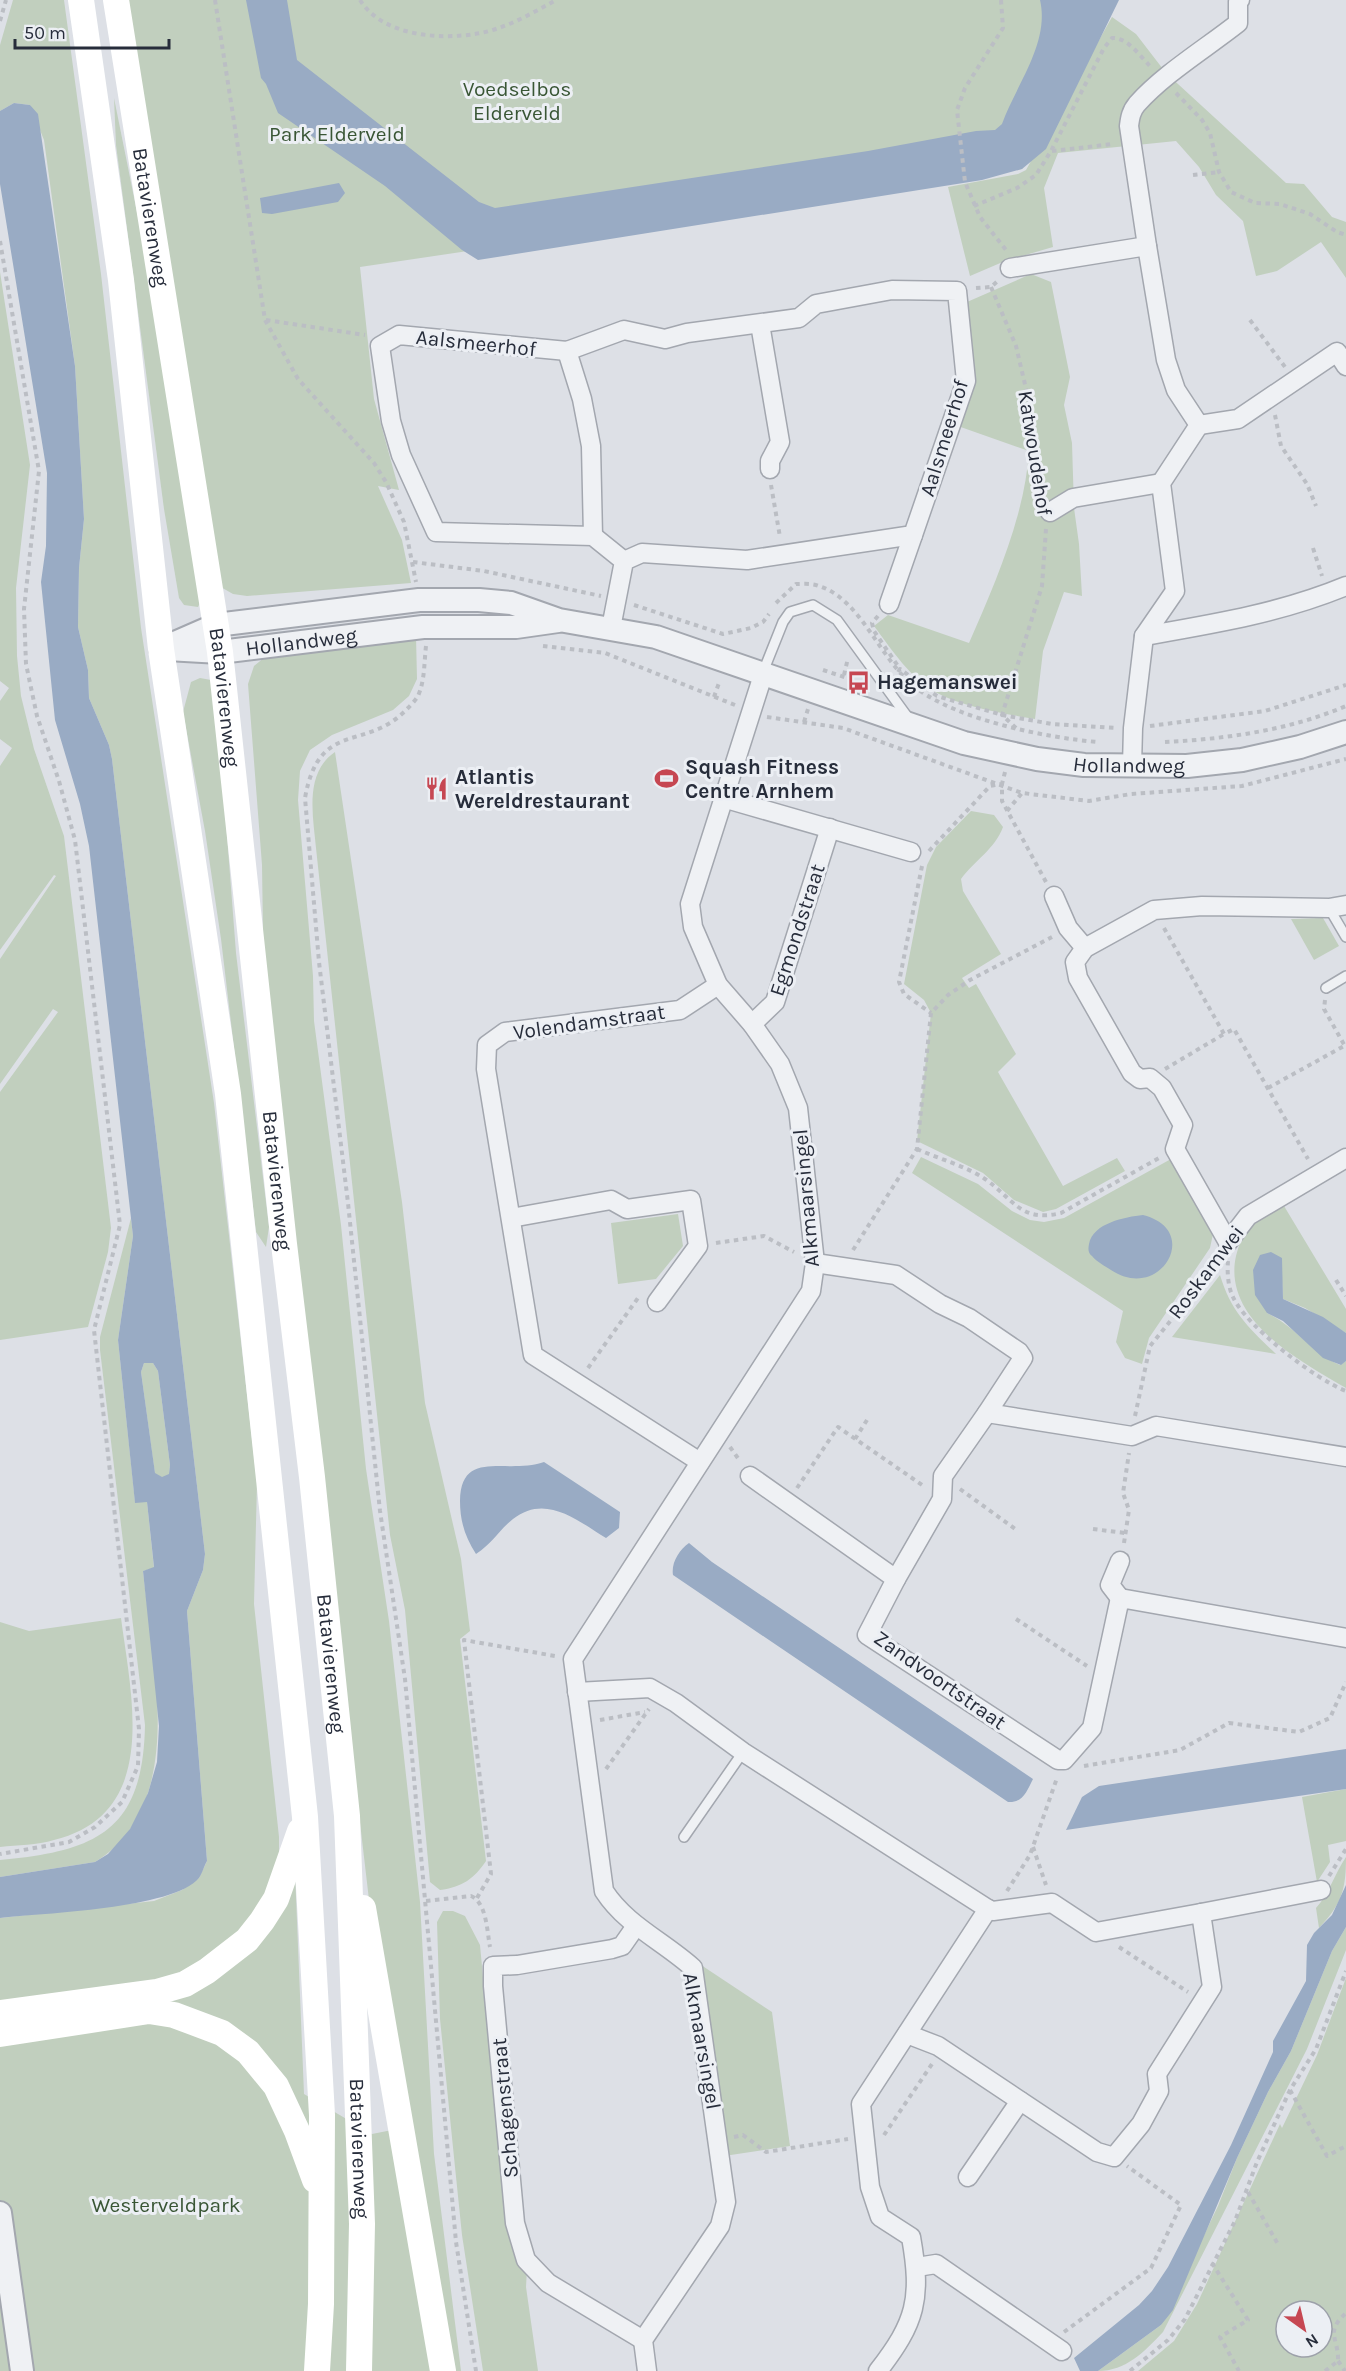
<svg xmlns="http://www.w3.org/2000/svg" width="1346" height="2371" viewBox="0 0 1346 2371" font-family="Karla,sans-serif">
	<rect width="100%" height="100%" fill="#dde0e6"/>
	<!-- green -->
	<g fill="#c1cfbe" fill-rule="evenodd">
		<path d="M13,0H64L101,274L141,628L214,1103L257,1483L254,1604L279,1837V1868L253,1920L175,1982L0,2009V1918L154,1901L182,1890L199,1878L207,1861L187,1611L203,1570L205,1554L112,759L109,745L89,698L88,670L78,627L79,568L84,519L75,366L44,140L30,105L14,103L0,111V45Z"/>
		<path d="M127,0H1114L1022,169L360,267L374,399L399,490L378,486L402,540L411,583L247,596L233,594L219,586Z"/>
		<path d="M1112,17L1136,34L1166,73L1286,183L1304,184L1332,217L1346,222V278L1321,242L1277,271L1256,276L1243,221L1216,195L1199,167L1176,141L1058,153L1044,188L1053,247L1005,261L970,276L948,187L1018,174L1026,170Z"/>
		<path d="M114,98L143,242L202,599L198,607L184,605L179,598L164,509L116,145Z"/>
		<path d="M0,272L30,465L16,588L17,656L21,696L34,749L64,836L111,1228L108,1252L88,1327L0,1340V1092L58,1012L53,1009L0,1084V959L56,876L54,875L0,950V766L12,748L0,739V701L9,688L0,681Z"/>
		<path d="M1031,274L1051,282L1070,377L1064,405L1072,443L1074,508L1079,544L1082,596L1064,592L1043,651L1035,719C1006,714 963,707 937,693C910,678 892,650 874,626L888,615L969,643C995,584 1025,515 1029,451L955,425L967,302Z"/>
		<path d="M416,636L417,679L409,696L393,710L332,735L310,750L300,771L298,800L313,976L314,1021L341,1225L366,1469L389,1621L420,1902L434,2154L461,2371H447L380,1994L264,1000L262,865L248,684L254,666L265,657Z"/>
		<path d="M200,678L211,680L219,731L236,953L269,1227L266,1247L256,1232L221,939L205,831L183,712L191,682Z"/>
		<path d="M335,752L402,1202L425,1403L461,1559L470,1631L460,1639L486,1861C474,1879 462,1887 440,1890L430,1882L405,1610L390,1535L316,848C313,816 304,773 335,752Z"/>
		<path d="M971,811L994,815L1003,827C995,849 975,860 961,879L963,891L1001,954L962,978L969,988L976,984L1016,1054L998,1072L1063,1186L1117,1158L1125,1171L1056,1209L1043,1212L1014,1200L983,1173L917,1141L931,1013L924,1000L904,984L927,865L936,847Z"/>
		<path d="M1323,918L1339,946L1314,960L1291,919Z"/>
		<path d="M921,1157L978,1184L1012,1211L1030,1220L1044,1222L1064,1218L1171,1159L1207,1221L1213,1234L1210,1248L1149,1338L1142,1364L1125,1358L1116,1342L1123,1311L912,1173Z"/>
		<path d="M1281,1201L1346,1309V1333L1305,1308L1283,1299L1282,1281L1267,1313C1295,1326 1312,1353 1340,1365L1346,1361V1388C1300,1361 1222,1320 1236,1256C1239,1245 1242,1236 1249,1227C1257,1217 1271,1209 1281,1201Z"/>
		<path d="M678,1214L683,1246L656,1279L618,1284L611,1223Z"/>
		<path d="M131,1218L133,1236L118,1340L135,1502H147L154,1568L143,1571C152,1661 189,1805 95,1862L0,1877V1860C97,1851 143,1831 145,1725L100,1350V1337Z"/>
		<path d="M1220,1275C1231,1312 1249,1328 1276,1354L1172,1337Z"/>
		<path d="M144,1363H153L158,1371L170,1465L169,1475L162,1478L155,1474L141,1372Z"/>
		<path d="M121,1618C131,1696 161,1814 54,1840C37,1845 18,1845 0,1847V1622L29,1631Z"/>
		<path d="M1346,1789V1841L1328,1845L1330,1862L1317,1882L1302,1797Z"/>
		<path d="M1346,1857C1346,1889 1342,1904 1319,1928L1316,1908C1329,1894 1335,1873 1346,1857Z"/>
		<path d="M295,1872L304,2094L372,2134L392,2130L432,2371H0V2023L176,1996Z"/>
		<path d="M443,1911H453L465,1916L480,1945L503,2194L517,2250L527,2269L526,2287L538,2371H483L462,2235L455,2167L440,2019L437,1922Z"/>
		<path d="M1346,1927V1950L1307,2049L1163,2332C1144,2352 1126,2371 1098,2371L1161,2325L1218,2206L1237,2158L1268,2092L1291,2051L1332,1951Z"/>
		<path d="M698,1963L772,2012L790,2146L724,2156Z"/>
		<path d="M1346,1978V2371H1138L1174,2341L1197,2304L1280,2124L1282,2128L1317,2055ZM1286,2311H1322V2347H1286Z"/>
	</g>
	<!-- water -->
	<g fill="#99abc4" fill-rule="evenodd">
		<path d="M246,0H287L297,60L479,202L495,208L868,151L976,131L995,130L1002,124C1016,85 1050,43 1040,0H1119L1046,149L1022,169L982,180L478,260L462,250L385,186L278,113L266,84L261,78Z"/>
		<path d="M14,103L30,105L38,114L75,366L84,519L79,568L78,627L88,670L89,698L109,745L112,759L205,1554L203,1570L187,1611L207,1861C204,1866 202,1874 199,1878C173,1909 43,1913 0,1918V1877L95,1862L108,1854L130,1829L148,1793L157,1762L159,1726L143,1571L154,1567L147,1502L135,1503L118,1340L133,1236L89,846L80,804L55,720L41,582L46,546L47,473L0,184V111ZM144,1363H153L158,1371L170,1465L169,1474L162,1477L155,1473L141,1372Z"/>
		<path d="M339,183L345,193L338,202L272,214L262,213L260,198Z"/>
		<path d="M1143,1215C1203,1230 1160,1303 1111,1270C1105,1266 1097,1262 1092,1256C1088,1253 1088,1249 1089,1244C1093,1223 1125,1217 1143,1215Z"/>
		<path d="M1271,1252L1282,1258L1283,1299L1323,1317L1346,1333V1361L1341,1365L1323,1358L1283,1321L1267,1313L1255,1295L1253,1270L1260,1255Z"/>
		<path d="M544,1462L620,1512L619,1528L606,1538C578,1521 546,1493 513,1519C499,1530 494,1542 476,1554C465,1537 460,1521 460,1501C461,1448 506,1475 544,1462Z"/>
		<path d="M689,1543L712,1562L1033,1779C1027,1791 1023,1803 1008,1802L673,1575C671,1563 679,1550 689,1543Z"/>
		<path d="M1346,1749V1789L1066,1830L1082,1797L1099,1786Z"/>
		<path d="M1346,1885V1927L1332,1951L1291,2051L1268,2092L1237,2158L1173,2310L1161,2325L1098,2371H1080L1074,2358L1139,2305L1152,2291L1168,2267L1231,2145L1273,2052V2041L1306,1981L1307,1945L1314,1933L1332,1915Z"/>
	</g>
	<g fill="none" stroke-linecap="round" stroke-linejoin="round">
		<defs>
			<g id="service">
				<path d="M763,672L783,622L790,612L813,605L837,620L909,719"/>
				<path d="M1329,908L1346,937"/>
				<path d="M1326,988L1346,976"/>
				<path d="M684,1837L743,1752"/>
			</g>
			<g id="minor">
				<path d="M1147,246L1129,126C1130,118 1131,111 1137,104C1165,73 1205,49 1238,23V2L1240,0"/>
				<path d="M1010,268L1147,246L1166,360L1176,390L1199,425L1161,483L1175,591L1144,636C1213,624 1281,613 1346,586"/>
				<path d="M760,324L780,442L770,461V469"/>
				<path d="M567,351L582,399L591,446L593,536"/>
				<path d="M1199,425L1238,419L1337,352L1346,366"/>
				<path d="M1050,512L1073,498L1161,483"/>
				<path d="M889,604L913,535"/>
				<path d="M611,628L624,561L642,553L747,560L913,535L966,381L957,291L892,290L816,304L799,318L687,333L665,339L624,330L567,351L399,335L380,346L391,421L401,455L436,532L593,536L624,561"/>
				<path d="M1132,766L1133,728L1144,636"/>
				<path d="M723,798L911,852"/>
				<path d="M1054,896L1068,928L1085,948"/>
				<path d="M1346,905L1329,908L1202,906L1154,910L1085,948L1075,962L1078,978L1132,1073L1140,1079L1150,1078L1162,1088L1183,1125L1175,1149L1228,1242L1248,1216L1346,1158"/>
				<path d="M752,1024L775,1002L830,828"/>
				<path d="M511,1218L611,1200L627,1209L691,1200L698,1246L657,1302"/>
				<path d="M815,1263L896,1275L940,1304L969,1318L1019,1352L1023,1358L987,1413L1132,1436L1156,1426L1346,1457"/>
				<path d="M700,1462L533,1355L486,1069L487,1045L505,1032L680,1010L718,985"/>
				<path d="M750,1476L896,1579L867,1635L1058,1760H1064L1092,1728L1120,1598L1346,1638"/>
				<path d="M896,1579L942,1499L943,1476L987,1413"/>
				<path d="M1120,1598L1110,1585L1120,1561"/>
				<path d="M577,1692L650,1688L676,1703L743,1752L988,1909L861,2104L870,2187L880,2217L911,2237C922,2299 916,2322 878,2371"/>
				<path d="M1201,1913L1321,1890"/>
				<path d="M636,1926L622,1946L612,1949L517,1965L493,1966V1986L515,2223L526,2260L548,2283L643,2340"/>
				<path d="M907,2034L938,2046L1097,2152L1114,2157L1141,2124L1159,2091L1157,2074L1212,1987L1201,1913L1096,1932L1052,1903L993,1911L988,1909"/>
				<path d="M968,2177L1020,2101"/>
				<path d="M917,2267L936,2264L1062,2351"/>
				<path d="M647,2371L643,2340L720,2226L726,2202L693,1968C663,1941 626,1925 604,1891L573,1659L811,1291L815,1263L798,1108L780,1064L752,1024L718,985L693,927L690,904L763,675"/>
			</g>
			<g id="tertiary">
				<path id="s1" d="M161,649L216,625L419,600H479L511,603L559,620L656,637L964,743L1037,759L1084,765L1187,766L1242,760L1300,747L1346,732"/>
				<path id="s2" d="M167,649L220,652L423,627H516L558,621"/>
				<path d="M0,2213L22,2371"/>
			</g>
		</defs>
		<!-- service casing -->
		<use href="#service" stroke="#a3a7af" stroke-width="12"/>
		<!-- minor casing -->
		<use href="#minor" stroke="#a3a7af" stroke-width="21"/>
		<!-- tertiary casing -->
		<use href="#tertiary" stroke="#a3a7af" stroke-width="26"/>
		<!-- path -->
		<g stroke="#bbbec4" stroke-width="4" stroke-dasharray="4.5 4.5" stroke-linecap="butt">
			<path d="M215,0L265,320L298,379L374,463L386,482L404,522L416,582"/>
			<path d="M360,0C382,35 436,40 475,34C503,30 531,14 556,0"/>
			<path d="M1001,0L1003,28L965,88L957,110L965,182L980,217L1006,250"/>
			<path d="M0,21L6,0"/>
			<path d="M1176,93L1202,120L1210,133L1219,172L1231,192L1255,203L1280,204L1310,214L1337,232L1346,235"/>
			<path d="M1052,151L1113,144"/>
			<path d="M1193,175L1219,172"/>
			<path d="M974,206L1017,188L1036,175L1051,151L1104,48L1112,38C1127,37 1140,56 1150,66"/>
			<path d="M0,241L39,471L24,609L26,664L37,716L59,781L75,840L120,1225L94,1330L139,1729L138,1766L122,1802L95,1827L69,1842L0,1854"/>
			<path d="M991,287L1016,346L1031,410L1044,494"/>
			<path d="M976,288L991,287L999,280"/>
			<path d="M266,320L365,335"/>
			<path d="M1250,320L1285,367"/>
			<path d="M1275,415L1281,446L1307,484L1316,506"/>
			<path d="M771,485L780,537"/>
			<path d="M1313,548L1322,576"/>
			<path d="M413,562L484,571L601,596"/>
			<path d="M776,603L796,584C803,584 812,583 819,586C863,600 881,664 919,690C960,720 1047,738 1098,742"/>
			<path d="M634,605L723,634L751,628L763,622L769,614"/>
			<path d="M878,616L872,623L874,631L900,669"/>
			<path d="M426,646C424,663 425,680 418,696C415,701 410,706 406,710C365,752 319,719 305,798L319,962L348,1203L380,1511L405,1679L456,2242L476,2371"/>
			<path d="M543,646L605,653L735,705"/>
			<path d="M823,670L847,678"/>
			<path d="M898,672L900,669L937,696L1002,715L1052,724L1116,728"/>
			<path d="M844,675L848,658"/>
			<path d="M714,697L720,680"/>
			<path d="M767,717L843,728L1022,793L1089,801L1131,794L1242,786L1346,759"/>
			<path d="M804,722L808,709"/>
			<path d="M1150,726L1265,711L1346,685"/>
			<path d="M1016,728L1002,715L1042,586L1046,529"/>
			<path d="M1165,742C1226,739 1290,730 1346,706"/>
			<path d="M1005,772L1002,784V801L1046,882"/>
			<path d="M1007,811L1022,793"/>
			<path d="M929,851L990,786L1001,784"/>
			<path d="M922,866L899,982L904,994L931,1013"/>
			<path d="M1164,928L1224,1034L1234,1029L1308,1159"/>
			<path d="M1325,1000L1324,1009L1346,1048"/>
			<path d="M1165,1069L1224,1034"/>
			<path d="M1268,1088L1344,1046"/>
			<path d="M917,1149C939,1159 966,1166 985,1179C1014,1199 1020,1223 1061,1213L1159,1158"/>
			<path d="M716,1243L764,1236L794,1252"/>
			<path d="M853,1250L917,1149L931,1013L948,995L970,980L1052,937"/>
			<path d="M1228,1261C1227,1272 1228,1287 1233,1297C1246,1326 1316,1380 1346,1391"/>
			<path d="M1336,1280L1346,1296"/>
			<path d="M588,1368L638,1298"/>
			<path d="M1135,1416L1150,1346L1207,1276L1219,1257"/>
			<path d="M855,1439L867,1420"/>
			<path d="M730,1447L740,1461"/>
			<path d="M797,1488L838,1427L925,1487"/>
			<path d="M960,1489L1018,1531"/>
			<path d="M1093,1529L1125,1533"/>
			<path d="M1124,1543L1129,1510L1123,1493L1129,1453"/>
			<path d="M1016,1619L1087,1666"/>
			<path d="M600,1720L645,1712"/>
			<path d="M1084,1766L1180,1750L1229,1723L1299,1732L1330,1718L1346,1682"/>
			<path d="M606,1769L649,1709"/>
			<path d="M1033,1847L1046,1885"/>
			<path d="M1329,1876L1346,1849"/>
			<path d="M1007,1891L1030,1855L1057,1778"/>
			<path d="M477,1898L491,1874L464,1640L555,1656"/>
			<path d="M426,1901L471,1896C487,1903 487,1932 490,1947"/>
			<path d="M1119,1947L1188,1992"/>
			<path d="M1290,2090L1327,2156L1346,2146"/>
			<path d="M884,2135L932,2064"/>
			<path d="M734,2137L743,2135L766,2152L848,2139"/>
			<path d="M1248,2192L1279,2246"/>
			<path d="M1212,2263L1248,2320L1220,2337L1239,2371"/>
			<path d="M1064,2332L1151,2268L1181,2205L1127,2166"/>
			<path d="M1338,2361L1345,2371"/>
			<path d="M1130,2371L1168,2340L1185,2319L1235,2221L1257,2162L1290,2090L1316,2049L1346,1971"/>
			<path d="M1325,2371L1338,2361C1339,2338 1324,2333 1346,2313"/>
		</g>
		<!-- service -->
		<use href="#service" stroke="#eff1f4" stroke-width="9"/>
		<!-- minor -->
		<use href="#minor" stroke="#eff1f4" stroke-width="18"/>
		<!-- tertiary -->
		<use href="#tertiary" stroke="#eff1f4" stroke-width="22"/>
		<!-- secondary -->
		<g stroke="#fff" stroke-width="26">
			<path d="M81,0L121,280L161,649L228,1094L305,1817L322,2115L321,2304L317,2371"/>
			<path id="s3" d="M116,0L220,652L284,1244L312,1477L347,1816L362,2224L359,2371"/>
			<path d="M363,1908L443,2371"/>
			<path d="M0,2013L157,1992L185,1984L207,1971L247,1940L262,1921L276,1899L300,1831"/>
			<path d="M0,2034L149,2011L174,2015L222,2033L248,2052L276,2086L297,2131L315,2180"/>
		</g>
	</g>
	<!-- icons -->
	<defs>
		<symbol id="bus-bare" viewBox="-9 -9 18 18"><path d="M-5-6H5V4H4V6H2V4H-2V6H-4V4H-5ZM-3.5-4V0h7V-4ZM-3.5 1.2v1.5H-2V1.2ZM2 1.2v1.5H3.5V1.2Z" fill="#c64752" stroke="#eceff4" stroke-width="2.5" paint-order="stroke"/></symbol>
		<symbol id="stadium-bare" viewBox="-9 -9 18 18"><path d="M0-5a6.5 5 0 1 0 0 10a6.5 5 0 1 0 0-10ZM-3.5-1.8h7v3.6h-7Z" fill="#c64752" stroke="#eceff4" stroke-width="2.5" paint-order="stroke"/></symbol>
		<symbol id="restaurant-bare" viewBox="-9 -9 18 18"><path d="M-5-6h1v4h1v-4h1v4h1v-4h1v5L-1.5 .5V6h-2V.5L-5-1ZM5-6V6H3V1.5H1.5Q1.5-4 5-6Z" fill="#c64752" stroke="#eceff4" stroke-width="2.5" paint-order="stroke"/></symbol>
	</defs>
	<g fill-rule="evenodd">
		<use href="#bus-bare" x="842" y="666" width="33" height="33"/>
		<use href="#stadium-bare" x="650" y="762" width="33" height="33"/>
		<use href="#restaurant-bare" x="420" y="772" width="33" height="33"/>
	</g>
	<g text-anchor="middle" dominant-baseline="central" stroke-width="6" stroke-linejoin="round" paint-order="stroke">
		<!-- park labels -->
		<g font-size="21" fill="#395635" stroke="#eceff4">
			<text x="517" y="89">Voedselbos<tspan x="517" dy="24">Elderveld</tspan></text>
			<text x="337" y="134">Park Elderveld</text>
			<text x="166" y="2205">Westerveldpark</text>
		</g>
		<!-- street labels -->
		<g font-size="21" fill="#272d3b" stroke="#eceff4">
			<text stroke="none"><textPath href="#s3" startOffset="220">Batavierenweg</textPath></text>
			<text transform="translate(476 343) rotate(6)">Aalsmeerhof</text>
			<text transform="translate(944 438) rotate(-73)">Aalsmeerhof</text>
			<text transform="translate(1035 453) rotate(81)">Katwoudehof</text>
			<text stroke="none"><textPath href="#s2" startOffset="135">Hollandweg</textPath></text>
			<text stroke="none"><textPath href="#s3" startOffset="706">Batavierenweg</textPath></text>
			<text stroke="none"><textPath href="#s1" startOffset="999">Hollandweg</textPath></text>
			<text transform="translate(797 930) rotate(-72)">Egmondstraat</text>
			<text transform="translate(589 1022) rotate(-8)">Volendamstraat</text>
			<text stroke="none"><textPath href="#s3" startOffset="1192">Batavierenweg</textPath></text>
			<text transform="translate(806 1198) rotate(-95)">Alkmaarsingel</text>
			<text transform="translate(1206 1272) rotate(-53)">Roskamwei</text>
			<text stroke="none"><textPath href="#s3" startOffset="1678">Batavierenweg</textPath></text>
			<text transform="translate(940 1680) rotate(35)">Zandvoortstraat</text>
			<text transform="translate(702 2041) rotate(80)">Alkmaarsingel</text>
			<text transform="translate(505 2108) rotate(-95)">Schagenstraat</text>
			<text stroke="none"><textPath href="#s3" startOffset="2164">Batavierenweg</textPath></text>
		</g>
		<!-- poi labels -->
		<g font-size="21" font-weight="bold" fill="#272d3b" stroke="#eceff4" text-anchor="start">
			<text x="877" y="682">Hagemanswei</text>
			<text x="685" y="767">Squash Fitness<tspan x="685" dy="24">Centre Arnhem</tspan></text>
			<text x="455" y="777">Atlantis<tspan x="455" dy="24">Wereldrestaurant</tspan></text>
		</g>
	</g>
	<!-- north arrow -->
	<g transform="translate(1304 2329) rotate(146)"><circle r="28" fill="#eceff4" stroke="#9da1aa" stroke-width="1.5"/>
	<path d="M0-4.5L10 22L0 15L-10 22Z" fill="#c64752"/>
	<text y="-9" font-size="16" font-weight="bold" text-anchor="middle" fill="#272d3b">N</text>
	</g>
	<!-- scale -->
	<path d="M15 39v9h154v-9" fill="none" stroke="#272d3b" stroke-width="3"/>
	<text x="24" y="39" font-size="18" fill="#272d3b" stroke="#eceff4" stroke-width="4.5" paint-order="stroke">50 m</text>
</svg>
